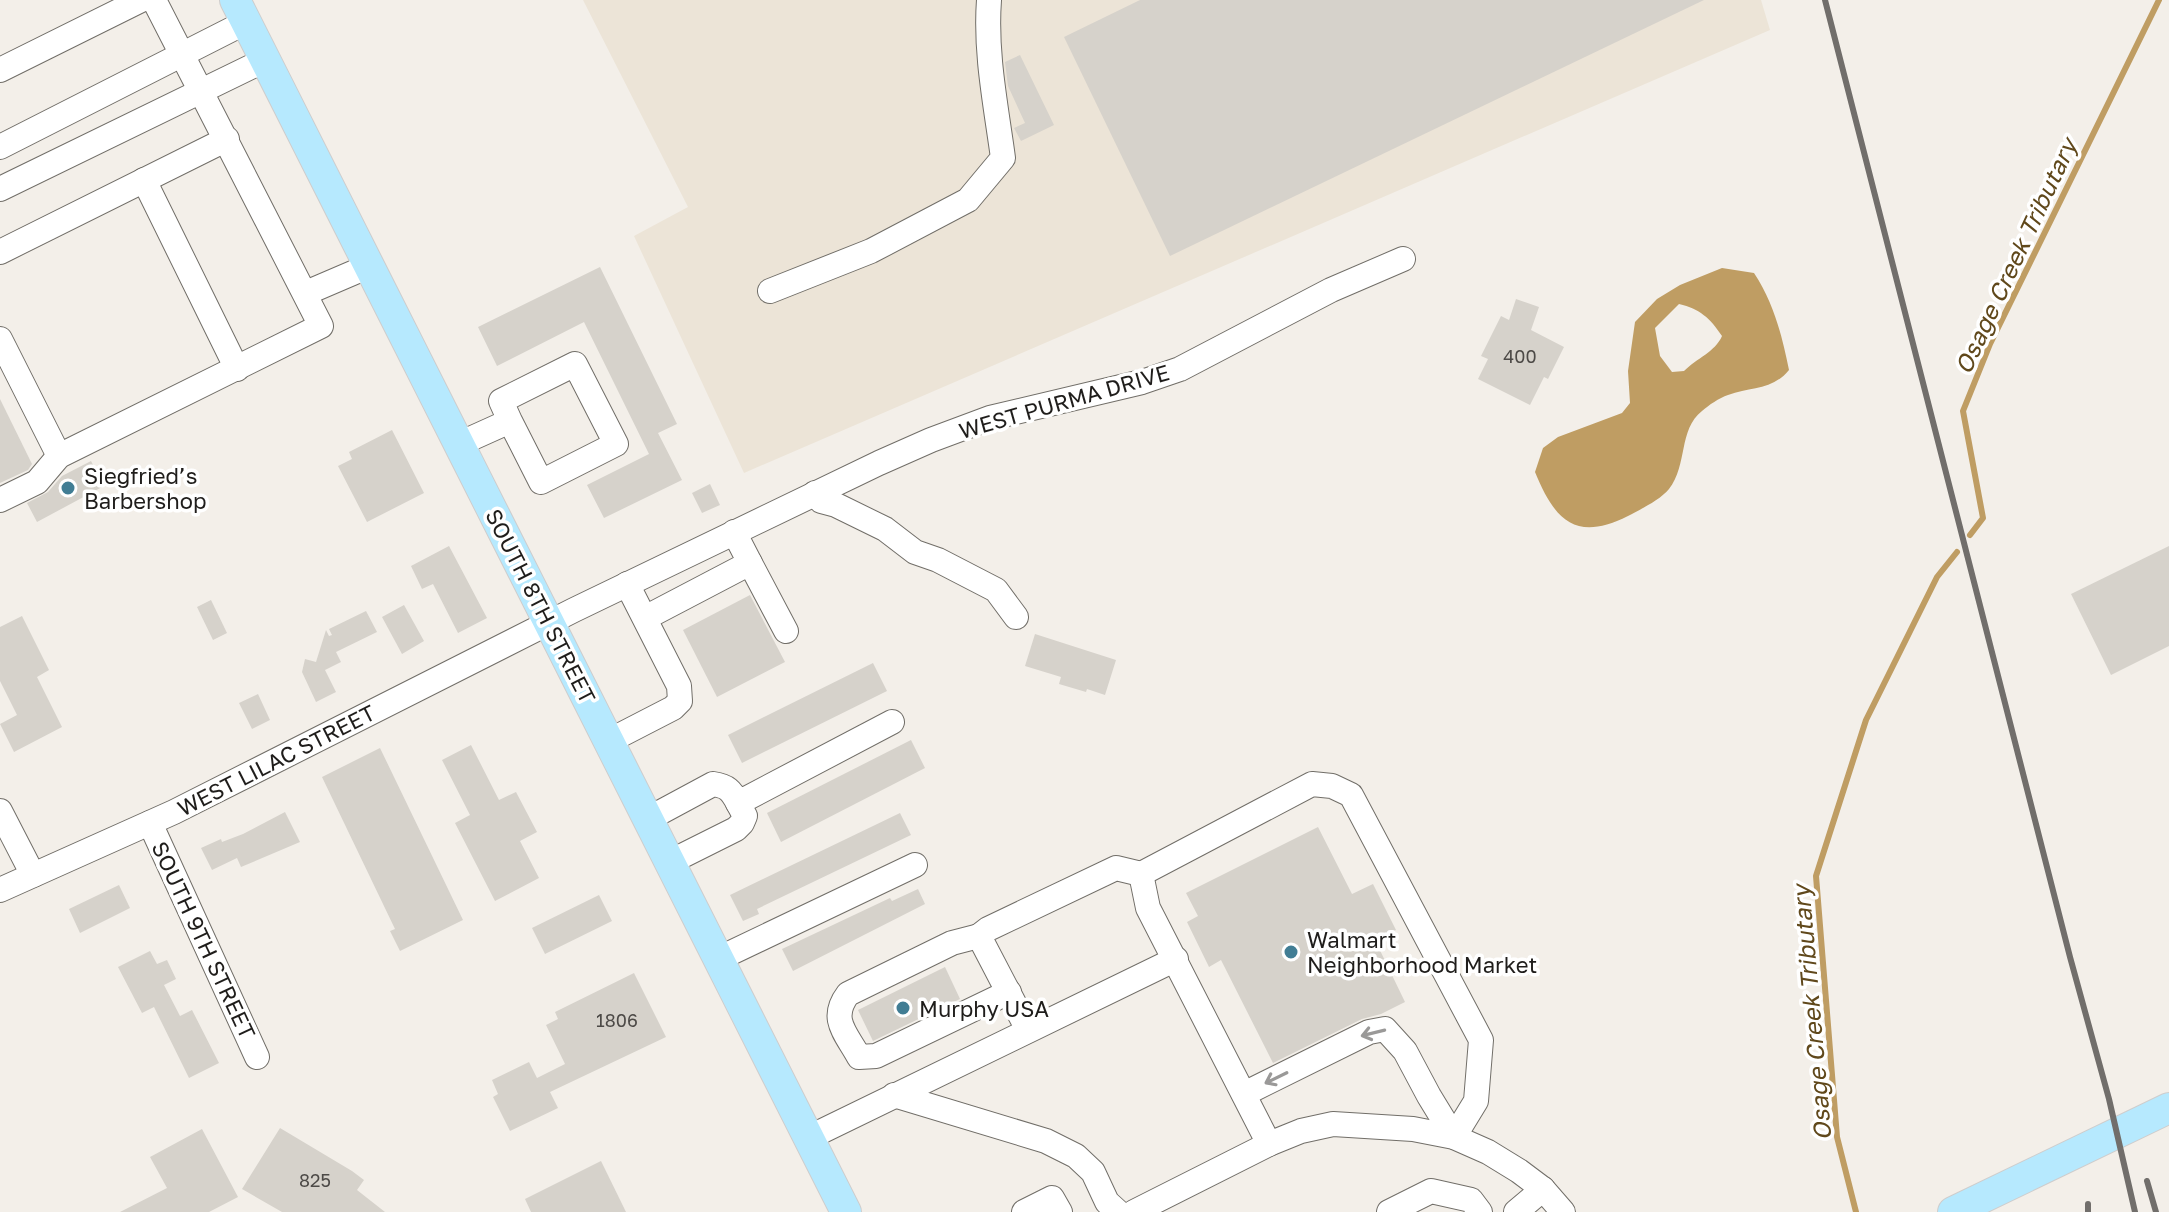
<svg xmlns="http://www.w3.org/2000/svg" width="2169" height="1212" viewBox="0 0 2169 1212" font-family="'Golos Text',sans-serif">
	<rect width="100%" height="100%" fill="#f3efe9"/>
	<!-- built -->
	<path fill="#ece4d7" d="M583,0H1761L1770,30L744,473L634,236L688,207Z"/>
	<!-- water -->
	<path fill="#bf9d63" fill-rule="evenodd" d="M1722,268L1754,273C1774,303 1782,336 1789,370C1773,390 1751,387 1728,395C1719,398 1709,405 1702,411C1678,430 1688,465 1669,489C1660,500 1641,509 1628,516C1576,542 1555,521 1535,472L1543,448L1558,437L1622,413L1630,403L1628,371L1635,322L1657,299L1680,285ZM1679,304C1700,309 1710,318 1722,336C1715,352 1697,358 1684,371L1672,372L1660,356L1655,328Z"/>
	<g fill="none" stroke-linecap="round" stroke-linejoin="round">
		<!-- stream -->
		<g stroke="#bf9d63" stroke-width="6">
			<path d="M1970,535L1983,518L1963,411L1990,344L2159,0"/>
			<path d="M1856,1212L1837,1137L1816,876L1866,720L1937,577L1957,552"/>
		</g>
	</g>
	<!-- building -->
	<g fill="#d6d2cb">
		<path d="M1140,0H1704L1170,256L1064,37Z"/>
		<path d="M1020,55L1054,125L1021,141L1014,128L1025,123L1008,86L1005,62Z"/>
		<path d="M600,267L677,424L658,433L682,480L604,518L587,485L649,454L584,322L497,366L478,327Z"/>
		<path d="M1516,299L1539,307L1531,330L1564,347L1548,379L1544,377L1530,405L1478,379L1488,359L1481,356L1501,316L1509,320Z"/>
		<path d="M0,399L32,464L28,470L0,483Z"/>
		<path d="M392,430L424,493L367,522L338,466L352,459L349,452Z"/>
		<path d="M91,461L104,486L37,522L27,503L48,492L62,476Z"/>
		<path d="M710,484L720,505L702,513L692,493Z"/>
		<path d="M449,546L487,618L458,633L433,584L422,589L411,566Z"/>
		<path d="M2169,546V646L2111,675L2071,594Z"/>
		<path d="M750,595L785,662L717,697L683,630Z"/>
		<path d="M211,600L227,633L213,640L197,607Z"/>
		<path d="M404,605L424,641L402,654L382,617Z"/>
		<path d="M366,611L377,632L336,652L341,662L325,670L336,692L316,702L302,672L305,659L316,662L326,630L329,636L332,635L329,629Z"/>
		<path d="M22,616L49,670L37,677L62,727L14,752L0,724L17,715L0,681V627Z"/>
		<path d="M1035,634L1116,660L1105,695L1087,689L1086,692L1059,684L1061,677L1025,666Z"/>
		<path d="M873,663L887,691L742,763L728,735Z"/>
		<path d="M258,694L270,720L252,729L239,703Z"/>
		<path d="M911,740L925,768L781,842L767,813Z"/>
		<path d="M471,745L499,800L516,792L537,832L520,841L539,878L495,901L455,823L470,815L442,760Z"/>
		<path d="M380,748L463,920L400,951L390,931L395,929L322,777Z"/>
		<path d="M285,812L300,842L241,867L237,858L212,870L201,848L221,839L222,842L243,834Z"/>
		<path d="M900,813L911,835L757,909L759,914L743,921L730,895Z"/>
		<path d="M1318,827L1352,894L1373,884L1396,930L1375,940L1405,1002L1381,1014L1362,1019L1273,1063L1221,960L1209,967L1187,922L1198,916L1186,893Z"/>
		<path d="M119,885L130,908L80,933L69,909Z"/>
		<path d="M918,889L925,904L793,971L782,949L890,898L892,901Z"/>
		<path d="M599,895L612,921L545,954L532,928Z"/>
		<path d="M150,951L157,964L167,960L176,979L164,985L180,1016L192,1010L219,1063L189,1078L154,1007L142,1013L118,967Z"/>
		<path d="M945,967L960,999L873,1041L858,1010Z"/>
		<path d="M634,973L666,1037L550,1092L558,1108L510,1131L493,1097L498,1094L492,1080L529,1062L537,1078L565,1064L546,1025L558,1019L555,1012Z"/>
		<path d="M280,1128L352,1171L364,1180L357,1190L385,1212H282L242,1189Z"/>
		<path d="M202,1129L238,1197L209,1212H120L167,1188L150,1157Z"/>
		<path d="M601,1161L626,1212H531L525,1199Z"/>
	</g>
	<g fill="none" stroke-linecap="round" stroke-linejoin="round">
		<defs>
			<g id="minor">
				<path d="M0,70L141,0"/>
				<path d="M0,147L246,22"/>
				<path d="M144,180L237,369"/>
				<path d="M0,189L265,60"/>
				<path d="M0,252L227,139"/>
				<path d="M770,291L871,251L968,200L1003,158C996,106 985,53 989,0"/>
				<path d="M306,293L369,266"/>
				<path d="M0,339L59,456"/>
				<path d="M459,444L510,421L541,482L616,444L575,364L501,401L510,421"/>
				<path d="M815,493L821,501L836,505L885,529L915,552L938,560L996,590L1016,617"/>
				<path d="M0,500L37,482L59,456L321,326L154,0"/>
				<path d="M750,563L786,631"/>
				<path d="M645,618L750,563L734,532"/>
				<path d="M609,741L673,708L680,701L679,686L627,584"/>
				<path d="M0,811L33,875"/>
				<path d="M648,819L713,784C727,786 731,790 738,803L892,722"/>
				<path d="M150,823L257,1057"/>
				<path d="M670,862L736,829L742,823L745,816L738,803"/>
				<path d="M1141,874L1148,908L1269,1144"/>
				<path d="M0,890L174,812L574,610L879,463L931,440L990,418L1142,382L1180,369L1331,290L1403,259"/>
				<path d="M979,936L952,943L848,994C829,1019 846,1033 859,1057L876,1056L1009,992"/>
				<path d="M718,959L915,865"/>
				<path d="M1028,1030L979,936L988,929L1116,868L1141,874L1312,784L1332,786L1351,795L1481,1040L1476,1101L1454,1137L1429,1096L1405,1051L1385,1029L1369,1032L1244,1094"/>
				<path d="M894,1095L1046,1141L1076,1156L1093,1172L1107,1202L1118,1212"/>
				<path d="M808,1138L1176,959"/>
				<path d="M1024,1212L1052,1198L1060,1212"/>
				<path d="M1134,1212L1269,1144L1301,1131L1333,1124L1413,1129L1454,1137L1488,1152L1519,1171L1543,1189L1563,1212"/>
				<path d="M1389,1212L1431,1191L1471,1200L1480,1212"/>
				<path d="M1516,1212L1543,1189"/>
			</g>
			<g id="major">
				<path d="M235,0L846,1212"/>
				<path d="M1953,1212L2169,1108"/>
			</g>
		</defs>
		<!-- minor casing -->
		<use href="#minor" stroke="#716e68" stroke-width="26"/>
		<!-- major casing -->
		<use href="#major" stroke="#cecdcd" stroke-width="32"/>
		<!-- minor -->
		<use href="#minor" stroke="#fff" stroke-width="24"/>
		<!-- major -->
		<use href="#major" stroke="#b6e9fe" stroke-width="30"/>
		<!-- rail -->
		<g stroke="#716e6b" stroke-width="6">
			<path d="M1825,0L2070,957L2109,1099L2135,1212"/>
			<path d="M2147,1181L2156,1212"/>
			<path d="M2088,1204V1212"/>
		</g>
	</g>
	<!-- one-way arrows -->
	<defs><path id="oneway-shaft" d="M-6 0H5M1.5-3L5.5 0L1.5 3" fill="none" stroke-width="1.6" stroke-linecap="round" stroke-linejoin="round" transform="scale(2)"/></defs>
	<g stroke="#9a9998">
		<use href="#oneway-shaft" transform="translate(1373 1033) rotate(166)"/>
		<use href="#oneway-shaft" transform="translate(1276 1078) rotate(154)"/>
	</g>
	<!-- markers -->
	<g fill="#417d94" stroke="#fff" stroke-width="3">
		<circle cx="68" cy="488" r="8"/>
		<circle cx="1291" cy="952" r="8"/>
		<circle cx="903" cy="1008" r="8"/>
	</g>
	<g text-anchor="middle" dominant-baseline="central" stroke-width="7" stroke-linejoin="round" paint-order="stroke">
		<!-- number labels -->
		<g font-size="18" fill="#4d4a47">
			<text x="1520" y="356">400</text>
			<text x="617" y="1020">1806</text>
			<text x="315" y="1180">825</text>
		</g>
		<!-- street labels -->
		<g font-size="22" fill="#1f1d1b" stroke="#fff">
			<text transform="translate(1064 401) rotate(-16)">WEST PURMA DRIVE</text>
			<text transform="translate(541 606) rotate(63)">SOUTH 8TH STREET</text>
			<text transform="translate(276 760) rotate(-27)">WEST LILAC STREET</text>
			<text transform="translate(204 940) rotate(65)">SOUTH 9TH STREET</text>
		</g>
		<!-- poi labels -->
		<g font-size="22" fill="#1f1d1b" stroke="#fff" text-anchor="start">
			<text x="84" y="475">Siegfried’s<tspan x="84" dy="25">Barbershop</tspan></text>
			<text x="1307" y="939">Walmart<tspan x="1307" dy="25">Neighborhood Market</tspan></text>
			<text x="919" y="1008">Murphy USA</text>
		</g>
		<!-- water labels -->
		<g font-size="24" font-style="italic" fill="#60481b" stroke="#fff">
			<text transform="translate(2015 256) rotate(-65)">Osage Creek Tributary</text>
			<text transform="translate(1811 1013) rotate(-95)">Osage Creek Tributary</text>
		</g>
	</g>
</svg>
